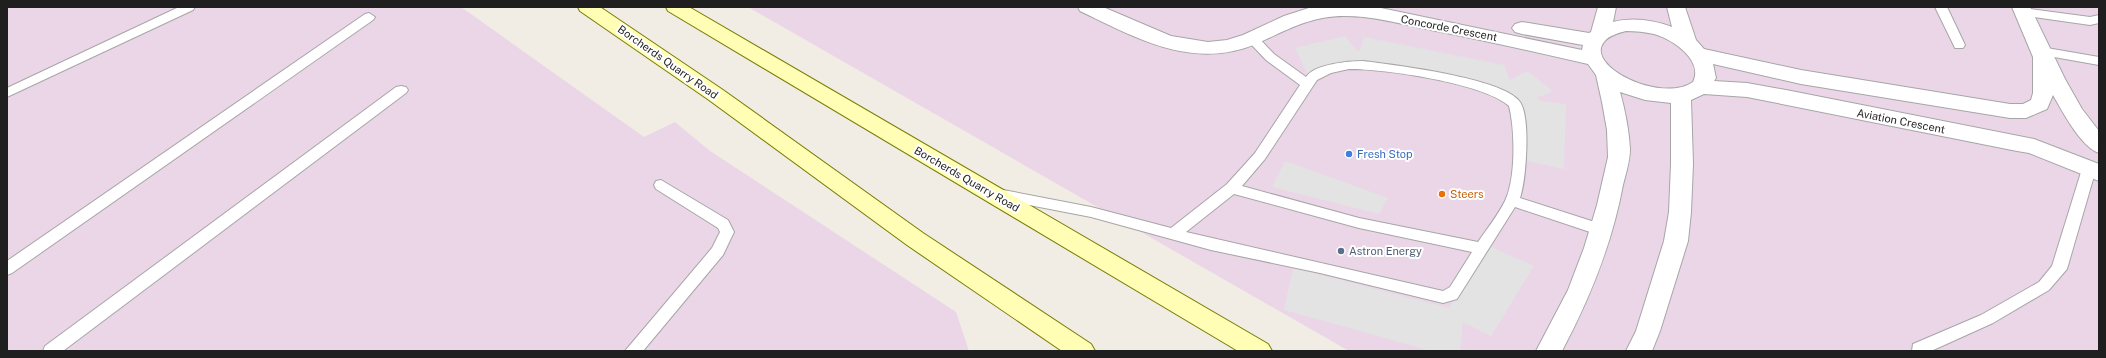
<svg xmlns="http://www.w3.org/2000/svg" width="2106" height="358" viewBox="0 0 2106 358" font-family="'Public Sans',sans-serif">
	<rect width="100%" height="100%" fill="#f1ece4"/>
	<!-- industrial -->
	<g fill="#ebd6e8">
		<path d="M7,7H461L644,137L675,122L710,151L956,312L969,351H7Z"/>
		<path d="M748,7H2099V351H1349Z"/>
	</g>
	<!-- parking -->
	<g fill="#e3e3e3">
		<path d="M1345,36L1357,51L1360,50L1364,37L1504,65L1510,80L1527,71L1553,91L1537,98L1541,101L1566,104L1564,169L1518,159L1520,115L1504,93L1355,63L1309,77L1295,48Z"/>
		<path d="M1285,161L1388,198L1379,214L1272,187Z"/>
		<path d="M1489,246L1534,266L1491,336L1463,322L1460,351H1432L1284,310L1293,268L1449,308Z"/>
	</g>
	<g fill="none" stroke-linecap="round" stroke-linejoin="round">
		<defs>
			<g id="service">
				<path d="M179,7H195L193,10L7,97V88Z"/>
				<path d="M1935,7H1947L1965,45L1963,48H1955Z"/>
				<path d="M2023,8L2090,17L2099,15V23L2090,25L2019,15L2017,12L2019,9Z"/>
				<path d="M369,13L375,17L373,20L12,273L7,275V261L365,14Z"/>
				<path d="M1252,34L1256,35L1274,54L1306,77C1314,64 1349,61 1363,61C1394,65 1504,78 1520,102C1531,118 1526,180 1520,198L1607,226L1609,230L1607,234L1602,236L1515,207L1457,299L1443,303L1320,273L1211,250L1091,217L993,198L991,194L993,190L998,189L1091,207L1171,228L1227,184L1255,153L1300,85L1266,60L1248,41L1246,38ZM1349,69C1385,69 1483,83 1509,106C1515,130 1516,178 1505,201C1498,215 1487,229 1478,242L1359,218L1242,186L1265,159L1317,80L1331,73ZM1234,194L1359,228L1472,252L1450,287L1443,291L1186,232Z"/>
				<path d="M2041,47L2099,57V65L2037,54L2035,51L2037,48Z"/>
				<path d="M401,86L406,87L408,90L406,93L63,351H43L45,346L396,87Z"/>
				<path d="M2089,164L2094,165L2096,169L2067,269L2049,290L1993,323L1931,351H1912L1913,344L1981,315L2039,282L2052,266L2082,169L2084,165Z"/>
				<path d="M661,180L728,220L734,232L723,255L643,351H625L712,248L720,232L718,228L656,189L654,185L656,181Z"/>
			</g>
			<path id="minor" d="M1078,7H1103L1171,36L1208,42L1227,40L1243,35L1284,16L1312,7H1376L1582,50L1583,45L1522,34L1515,32L1512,28L1515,24L1522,22L1589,33L1591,32L1598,7H1616L1613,22C1633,17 1653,20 1672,27L1667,7H1685L1696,40L1704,49L1801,70L2010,104H2023L2031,100L2033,93V57L2012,7H2030L2065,79L2082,109L2099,131V153C2081,147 2062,111 2053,95L2047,109L2026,118H2010L1801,84L1713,64L1716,78L1714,81L1747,83L1786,90L2034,139L2099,164V181L2029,153L2017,151L1747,97L1704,94L1691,100L1693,164L1691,212L1688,241L1660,331L1652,351H1626L1636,331L1664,241L1669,212L1671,164V103L1645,100L1620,92C1625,110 1629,130 1630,149C1630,161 1626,173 1623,185C1612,244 1590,298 1562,351H1536L1568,290L1584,248L1597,205L1608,157L1607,130L1602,102L1596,75L1588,64C1536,52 1483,40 1431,30C1402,24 1373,16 1344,16C1311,16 1287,30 1258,43C1194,71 1138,39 1080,11ZM1626,31C1636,31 1645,32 1654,34C1672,39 1704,60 1693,82C1661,104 1584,66 1604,42C1609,35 1619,33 1626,31Z"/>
			<g id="secondary">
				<path d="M578,7H600L723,90L923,233L1091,344L1095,351H1062L907,245L709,100L580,11Z"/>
				<path d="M666,7H689L1268,344L1272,351H1238L668,11Z"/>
			</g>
		</defs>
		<!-- service casing -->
		<use href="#service" stroke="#a6a6a6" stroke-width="2"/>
		<!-- minor casing -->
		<use href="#minor" stroke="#a6a6a6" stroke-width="2"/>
		<!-- secondary casing -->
		<use href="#secondary" stroke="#767c00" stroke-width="2"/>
		<!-- service -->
		<use href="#service" fill="#fff" fill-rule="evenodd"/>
		<!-- minor -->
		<use href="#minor" fill="#fff" fill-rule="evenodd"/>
		<!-- secondary -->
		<use href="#secondary" fill="#fffeb4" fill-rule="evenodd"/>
	</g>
	<!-- markers -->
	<circle fill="#3f7fe0" stroke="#fff" stroke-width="1.5" cx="1349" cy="154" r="4"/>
	<circle fill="#e8710a" stroke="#fff" stroke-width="1.5" cx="1442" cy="194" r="4"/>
	<circle fill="#5c6f8a" stroke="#fff" stroke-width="1.5" cx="1341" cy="251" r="4"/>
	<g text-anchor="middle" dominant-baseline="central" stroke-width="4" stroke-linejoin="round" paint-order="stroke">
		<!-- street labels -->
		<g font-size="11" fill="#1f1f1f" stroke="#fff">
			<text transform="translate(1449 28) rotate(11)">Concorde Crescent</text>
			<text transform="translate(668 62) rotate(35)">Borcherds Quarry Road</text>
			<text transform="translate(1901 121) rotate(11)">Aviation Crescent</text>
			<text transform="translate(967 179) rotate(30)">Borcherds Quarry Road</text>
		</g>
		<!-- shop labels -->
		<g font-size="11" fill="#366cbe" stroke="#fff" text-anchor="start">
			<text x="1357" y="154">Fresh Stop</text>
		</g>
		<!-- food labels -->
		<g font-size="11" fill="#c56008" stroke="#fff" text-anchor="start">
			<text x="1450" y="194">Steers</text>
		</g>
		<!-- service labels -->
		<g font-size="11" fill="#4e5e75" stroke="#fff" text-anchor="start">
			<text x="1349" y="251">Astron Energy</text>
		</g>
	</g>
	<!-- border -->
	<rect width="2106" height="358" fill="none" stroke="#1f1f1f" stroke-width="16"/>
</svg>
